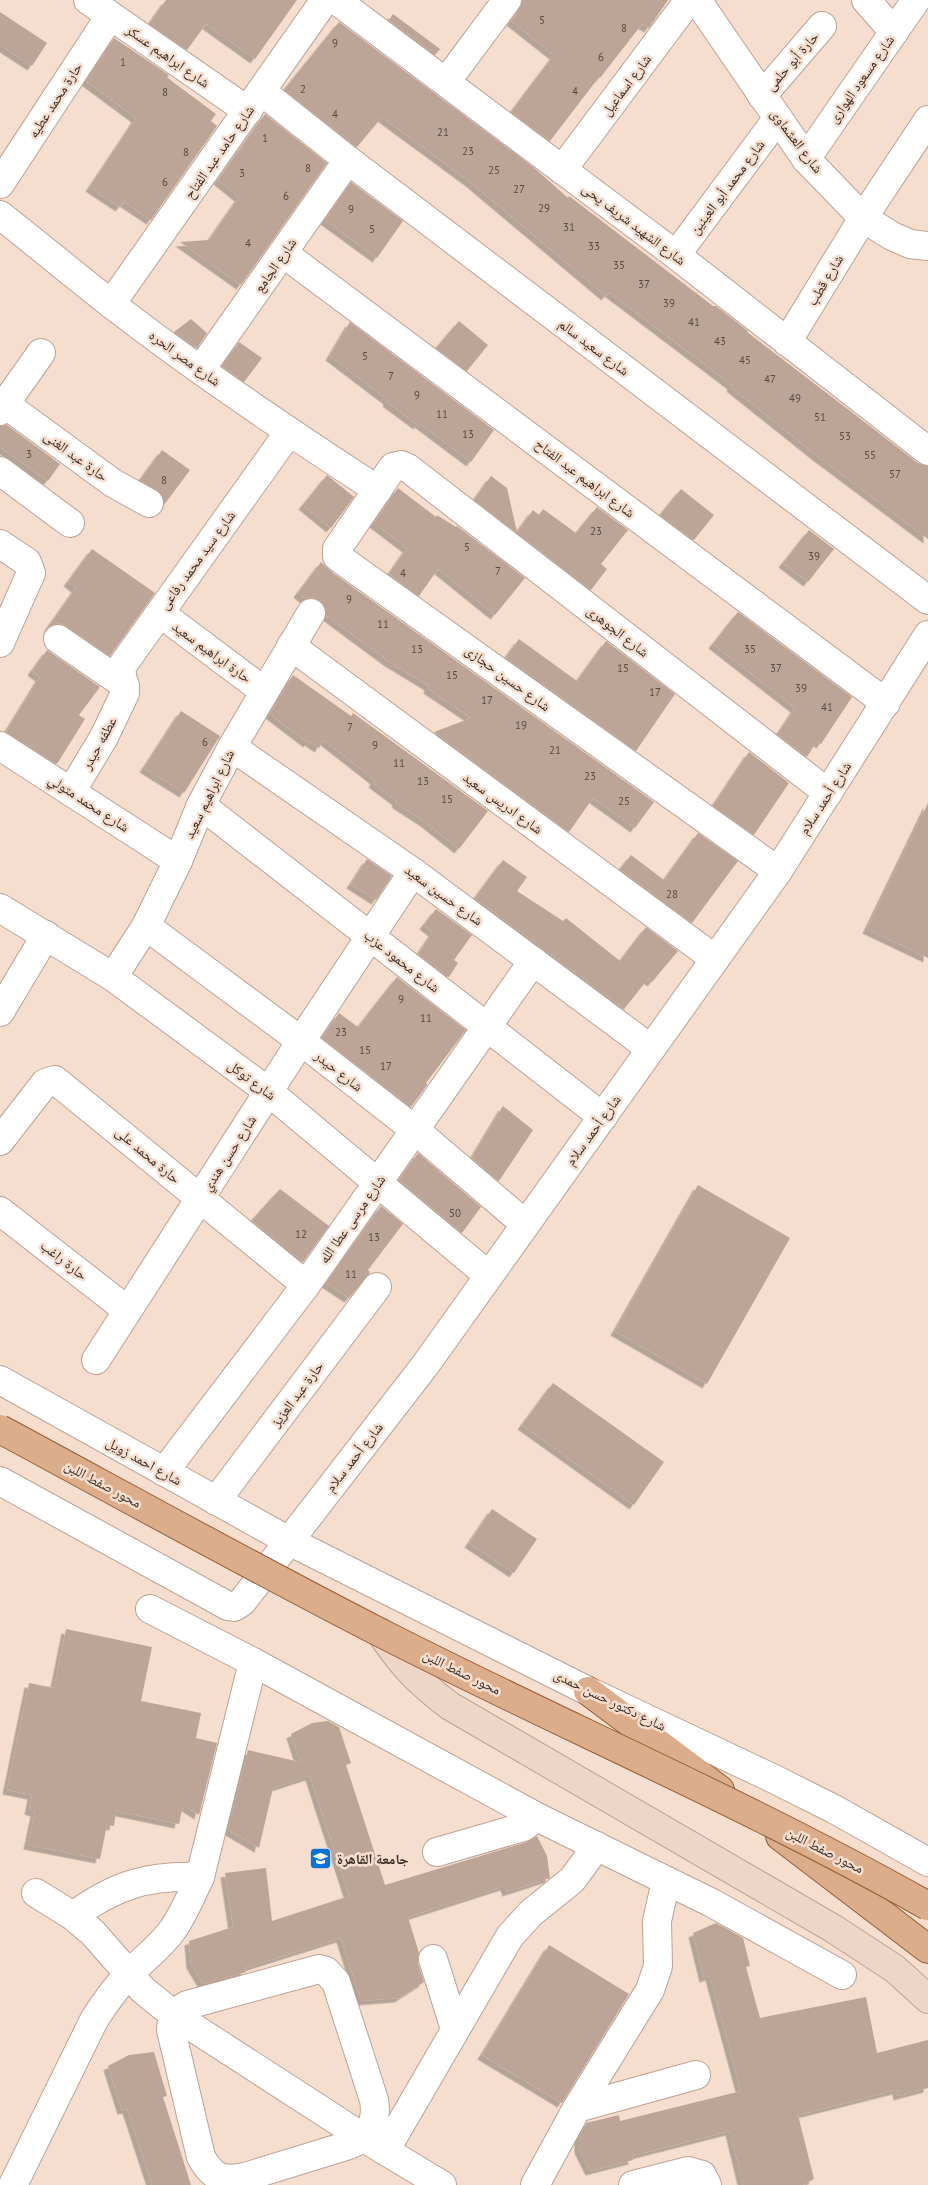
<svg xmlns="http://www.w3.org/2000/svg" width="928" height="2185" viewBox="0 0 928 2185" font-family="'PT Sans','Noto Naskh Arabic',sans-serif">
	<defs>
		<filter id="shadow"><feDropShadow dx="-4.5" dy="4.5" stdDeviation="0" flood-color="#0004"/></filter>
	</defs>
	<rect width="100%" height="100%" fill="#f6dece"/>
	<!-- building -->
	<g fill="#bca596" filter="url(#shadow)">
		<path d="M166,0H297L255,59L206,24L187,50L149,24Z"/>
		<path d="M522,0H668L649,28L642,24L600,78L599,77L550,141L511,112L554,55L511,21L520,9Z"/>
		<path d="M0,12L47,43L32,66L0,45Z"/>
		<path d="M393,14L440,49L435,55L389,20Z"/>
		<path d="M339,22L532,166L568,198L569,196L713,306H716L748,331L747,332L918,463L928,466V539L816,455L731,387L732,385L609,292L606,296L469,181L382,117L357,147L284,90Z"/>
		<path d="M114,38L169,75L167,77L173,82L216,114L211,121L217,126L151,220L124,202L120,207L90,187L136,118L86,81Z"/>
		<path d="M265,114L327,163L241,285L180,242L209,240L239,197L218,180Z"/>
		<path d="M351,182L403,221L377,258L325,220Z"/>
		<path d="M191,319L207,333L197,348L174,332Z"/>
		<path d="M459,321L488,345L467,371L436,348Z"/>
		<path d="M350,322L494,430L471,462L419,423L418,425L387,402L388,400L330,356Z"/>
		<path d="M239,342L262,358L244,382L222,366Z"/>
		<path d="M7,425L60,464L48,481L0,447V426Z"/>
		<path d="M162,450L190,470L164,505L162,495L140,480Z"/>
		<path d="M327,475L354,497L331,528L303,505Z"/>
		<path d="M491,476L507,488L517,532L533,510L539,515L543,509L576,533L597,507L628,530L601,564L607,569L591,590L474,500Z"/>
		<path d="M398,488L436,517L437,515L456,527L457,526L525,578L495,615L438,569L419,596L389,574L407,548L374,523Z"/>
		<path d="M681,489L714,515L694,540L660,515Z"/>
		<path d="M809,530L834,549L808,582L783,563Z"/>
		<path d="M92,549L155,593L110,656L66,626L59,623L52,625L47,629L76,588L68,582Z"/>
		<path d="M321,562L333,573L654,802L635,828L593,798L569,832L434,732L471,718L428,689L429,686L388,661L326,615L325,606L319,600L312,597L305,599L298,593Z"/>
		<path d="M738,612L852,697L821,744L817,741L807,757L778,734L795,708L713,644Z"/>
		<path d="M519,639L577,681L606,641L675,694L636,751L506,657Z"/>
		<path d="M47,650L100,687L79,715L85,719L57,764L6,732L40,677L32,671Z"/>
		<path d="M293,675L351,716L353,713L488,811L459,849L425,822L396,803L397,801L373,783L375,780L324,740L319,748L309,741L308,743L270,714Z"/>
		<path d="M181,711L220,736L184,793L144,768Z"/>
		<path d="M749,752L789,783L754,835L713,806Z"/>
		<path d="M928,803V958L867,929Z"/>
		<path d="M698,833L738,861L692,923L620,869L631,855L664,880Z"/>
		<path d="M367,859L392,876L376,900L351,884Z"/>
		<path d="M503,860L527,877L517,891L563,921L566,918L620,961L646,927L678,951L652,982L648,979L624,1009L475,898Z"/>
		<path d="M436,909L472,935L454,960L458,963L449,977L418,954L433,932L424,925Z"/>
		<path d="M397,977L466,1030L426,1083L427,1085L411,1107L322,1038L339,1013L358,1027Z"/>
		<path d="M503,1106L533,1130L499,1181L472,1158Z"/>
		<path d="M418,1153L481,1207L462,1233L399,1180Z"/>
		<path d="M698,1185L790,1238L707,1384L615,1331Z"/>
		<path d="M280,1189L329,1226L303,1262L252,1220Z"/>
		<path d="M381,1206L403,1224L368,1270L370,1272L369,1274L349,1298L326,1283Z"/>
		<path d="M553,1383L664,1462L634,1505L522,1425Z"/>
		<path d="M492,1509L537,1539L514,1573L469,1543Z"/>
		<path d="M66,1629L152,1647L141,1701L201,1713L196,1738L217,1743L199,1815L183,1805L179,1824L116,1811L114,1826L107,1825L100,1859L28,1845L35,1812L29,1810L32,1795L7,1790L29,1683L54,1688Z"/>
		<path d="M328,1721L339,1727L351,1763L346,1765L385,1885L527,1842L537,1836L547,1856L550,1878L507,1892L505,1886L408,1917L419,1953L418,1963L424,1982L399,1998L361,2001L341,1938L245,1968L246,1972L203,1984L191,1964L189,1941L233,1927L225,1873L266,1868L272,1921L349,1896L310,1776L273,1788L259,1848L228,1830L248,1750L300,1762L291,1734L312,1723Z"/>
		<path d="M716,1923L743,1938L750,1966L746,1967L760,2018L866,1997L877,2053L928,2040V2088L898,2096L897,2090L798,2115L814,2179L803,2185H743L730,2131L632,2156L633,2160L590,2171L579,2149V2138L586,2123L619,2115L620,2121L741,2091L710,1976L704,1978L693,1933Z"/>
		<path d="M549,1945L629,1994L562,2103L482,2055Z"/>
		<path d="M154,2052L167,2096L163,2097L191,2185H152L127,2109L122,2110L108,2066L129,2055Z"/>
	</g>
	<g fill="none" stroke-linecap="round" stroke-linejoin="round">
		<defs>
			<g id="street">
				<path d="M88,0L248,111"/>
				<path d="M336,0L676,255L928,451"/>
				<path d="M697,0L806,159L863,218L892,236L910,244L928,246"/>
				<path d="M866,0L894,32"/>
				<path d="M446,82L507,0"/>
				<path d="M261,91L348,160L928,600"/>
				<path d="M762,96L822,26"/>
				<path d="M806,159L916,0"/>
				<path d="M562,170L689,0"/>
				<path d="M0,184L110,16"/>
				<path d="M0,215C37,244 73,274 110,303C196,370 287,431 378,490"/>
				<path d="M283,253L886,703"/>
				<path d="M676,255L778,118"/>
				<path d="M111,304L325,0"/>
				<path d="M787,342L863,218L928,120"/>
				<path d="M201,369L348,160"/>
				<path d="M5,404L113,483L149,503"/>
				<path d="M0,411L41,353"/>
				<path d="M0,471L70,523"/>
				<path d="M0,544L27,562L31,573L0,643"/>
				<path d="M160,613L264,691"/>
				<path d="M58,639L125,685"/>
				<path d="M291,646L715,959"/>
				<path d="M0,746L178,861"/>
				<path d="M232,747L413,872L651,1049"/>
				<path d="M71,792L104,737L125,693C125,683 120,676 122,666L289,432"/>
				<path d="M201,805L603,1117"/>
				<path d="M778,871L342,560L337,556V549L393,467L401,465L408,468L828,793"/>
				<path d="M0,908L113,977L269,1092L488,1275"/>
				<path d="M146,926L301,1041L415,1130L525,1224"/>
				<path d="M113,977L146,926L178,861L201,805L232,747L311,613"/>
				<path d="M0,1012L46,935"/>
				<path d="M0,1141L45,1083L55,1080L306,1285"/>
				<path d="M0,1211L127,1310"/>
				<path d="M96,1360L301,1041L413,872"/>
				<path d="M0,1380L289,1541L588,1691L774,1779L834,1809L928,1862"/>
				<path d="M164,1472L306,1285L533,961"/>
				<path d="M0,1481L228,1606L234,1607L242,1602L426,1364L778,871L928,635"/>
				<path d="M216,1501L377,1287"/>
				<path d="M150,1609L253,1662L537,1817L712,1903L842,1975"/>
				<path d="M437,1852L523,1827L537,1817"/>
				<path d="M36,1893L73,1916L93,1933L143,1990L174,2015L364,2138L442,2185"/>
				<path d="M73,1916C115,1885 148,1875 200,1877"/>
				<path d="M433,1959L455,2029"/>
				<path d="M319,1969L326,1971L336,1982L374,2100C378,2123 368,2139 346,2146L245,2177C223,2182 212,2177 201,2157L171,2030C171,2018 176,2011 187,2005Z"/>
				<path d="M577,2108L696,2075"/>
				<path d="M385,2151L510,1936L531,1913L572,1880L597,1846"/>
				<path d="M13,2185L94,2020C104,2004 114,1990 127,1976C141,1961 158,1949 171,1932C183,1916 191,1896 200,1877L253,1662"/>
				<path d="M535,2185L577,2108L650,1990L658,1966L657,1921L666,1881"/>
				<path d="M633,2185L688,2171L702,2175L707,2185"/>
			</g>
			<path id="secondary" d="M380,1632C403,1666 418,1682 450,1706L834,1929L895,1969L928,1999"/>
			<g id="primary">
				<path d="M588,1691L720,1790"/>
				<path d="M780,1836L928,1949"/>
			</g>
		</defs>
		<!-- street casing -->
		<use href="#street" stroke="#baa394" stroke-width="30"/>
		<!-- secondary casing -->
		<use href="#secondary" stroke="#baa394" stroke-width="30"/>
		<!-- primary casing -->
		<use href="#primary" stroke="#935c36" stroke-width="30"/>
		<!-- street -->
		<use href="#street" stroke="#fff" stroke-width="28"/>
		<!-- secondary -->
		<use href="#secondary" stroke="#edd6c5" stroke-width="28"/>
		<!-- primary -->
		<use href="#primary" stroke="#dcad8b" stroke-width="28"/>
		<defs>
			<path id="primary-bridge" d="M0,1429C126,1497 252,1567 379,1632C561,1725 749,1805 928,1906"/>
		</defs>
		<!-- primary-bridge casing -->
		<use href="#primary-bridge" stroke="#935c36" stroke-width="30" stroke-linecap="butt"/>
		<!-- primary-bridge -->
		<use href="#primary-bridge" stroke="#dcad8b" stroke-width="28"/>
	</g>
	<!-- icons -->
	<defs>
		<symbol id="university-square" viewBox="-11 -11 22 22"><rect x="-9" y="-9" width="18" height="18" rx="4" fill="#0373da" stroke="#f6dece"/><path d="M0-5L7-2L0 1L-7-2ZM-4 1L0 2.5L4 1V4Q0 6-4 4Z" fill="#fff"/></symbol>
	</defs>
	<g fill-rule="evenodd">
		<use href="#university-square" x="308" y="1846" width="25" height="25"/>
	</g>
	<g text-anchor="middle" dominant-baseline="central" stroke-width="5" stroke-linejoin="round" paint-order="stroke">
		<!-- number labels -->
		<g font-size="11" fill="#584b43">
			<text x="542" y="20">5</text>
			<text x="624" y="28">8</text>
			<text x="335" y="43">9</text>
			<text x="601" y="57">6</text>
			<text x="123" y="62">1</text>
			<text x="303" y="89">2</text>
			<text x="575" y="91">4</text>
			<text x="165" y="92">8</text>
			<text x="335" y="114">4</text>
			<text x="443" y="132">21</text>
			<text x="265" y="138">1</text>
			<text x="468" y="151">23</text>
			<text x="186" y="152">8</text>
			<text x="308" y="168">8</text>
			<text x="494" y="170">25</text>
			<text x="242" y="173">3</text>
			<text x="165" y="182">6</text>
			<text x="519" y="189">27</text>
			<text x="286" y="196">6</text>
			<text x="544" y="208">29</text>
			<text x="351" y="209">9</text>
			<text x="569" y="227">31</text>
			<text x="372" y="229">5</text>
			<text x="248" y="243">4</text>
			<text x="594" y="246">33</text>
			<text x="619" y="265">35</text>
			<text x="644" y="284">37</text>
			<text x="669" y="303">39</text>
			<text x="694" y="322">41</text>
			<text x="720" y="341">43</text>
			<text x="365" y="356">5</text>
			<text x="745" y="360">45</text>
			<text x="391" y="376">7</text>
			<text x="770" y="379">47</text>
			<text x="417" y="395">9</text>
			<text x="795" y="398">49</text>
			<text x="442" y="414">11</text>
			<text x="820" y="417">51</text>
			<text x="468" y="434">13</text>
			<text x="845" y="436">53</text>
			<text x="29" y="454">3</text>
			<text x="870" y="455">55</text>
			<text x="895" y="474">57</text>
			<text x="164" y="480">8</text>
			<text x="596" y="531">23</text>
			<text x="467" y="547">5</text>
			<text x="814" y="556">39</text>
			<text x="498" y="571">7</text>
			<text x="403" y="573">4</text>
			<text x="349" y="599">9</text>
			<text x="383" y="624">11</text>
			<text x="417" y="649">13</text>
			<text x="750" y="649">35</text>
			<text x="623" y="668">15</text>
			<text x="776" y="668">37</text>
			<text x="452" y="675">15</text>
			<text x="801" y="688">39</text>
			<text x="655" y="692">17</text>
			<text x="487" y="700">17</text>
			<text x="827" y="707">41</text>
			<text x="521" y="725">19</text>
			<text x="350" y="727">7</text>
			<text x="205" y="742">6</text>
			<text x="375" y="745">9</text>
			<text x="555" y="750">21</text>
			<text x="399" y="763">11</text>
			<text x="590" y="776">23</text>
			<text x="423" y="781">13</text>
			<text x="447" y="799">15</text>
			<text x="624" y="801">25</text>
			<text x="672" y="894">28</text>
			<text x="401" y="999">9</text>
			<text x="426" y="1018">11</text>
			<text x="341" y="1032">23</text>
			<text x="365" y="1050">15</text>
			<text x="386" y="1066">17</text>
			<text x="455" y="1213">50</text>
			<text x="301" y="1234">12</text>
			<text x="374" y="1237">13</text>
			<text x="351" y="1274">11</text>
		</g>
		<!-- street labels -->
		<g font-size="14" fill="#372d27" stroke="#f6dece">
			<text transform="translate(168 56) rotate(35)">شارع ابراهيم عسكر</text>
			<text transform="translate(792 61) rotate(-49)">حارة أبو حلمى</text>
			<text transform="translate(861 79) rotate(-55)">شارع مسعود الهوارى</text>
			<text transform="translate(626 85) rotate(-53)">شارع اسماعيل</text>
			<text transform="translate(55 100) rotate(-57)">حارة محمد عطيه</text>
			<text transform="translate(797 141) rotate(53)">شارع العشماوى</text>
			<text transform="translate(219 152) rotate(-55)">شارع حامد عبد الفتاح</text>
			<text transform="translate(727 187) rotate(-53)">شارع محمد أبو العينين</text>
			<text transform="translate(634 224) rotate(37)">شارع الشهيد شريف يحى</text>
			<text transform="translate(275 265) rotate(-55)">شارع الجامع</text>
			<text transform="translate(825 280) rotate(-59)">شارع قطب</text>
			<text transform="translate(594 347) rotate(37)">شارع سعيد سالم</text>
			<text transform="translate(185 358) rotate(36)">شارع مصر الحره</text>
			<text transform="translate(76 456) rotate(36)">حارة عبد الغنى</text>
			<text transform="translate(585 478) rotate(37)">شارع ابراهيم عبد الفتاح</text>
			<text transform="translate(197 560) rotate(-54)">شارع سيد محمد رفاعى</text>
			<text transform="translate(618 631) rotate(38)">شارع الجوهرى</text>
			<text transform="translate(212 652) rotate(36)">حارة ابراهيم سعيد</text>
			<text transform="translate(508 678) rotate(36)">شارع حسين حجازى</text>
			<text transform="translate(99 743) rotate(-61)">عطفه حيدر</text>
			<text transform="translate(209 794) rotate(-64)">شارع ابراهيم سعيد</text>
			<text transform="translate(825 798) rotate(-57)">شارع أحمد سلام</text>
			<text transform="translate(89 803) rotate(33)">شارع محمد متولي</text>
			<text transform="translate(503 803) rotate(36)">شارع ادريس سعيد</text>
			<text transform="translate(444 895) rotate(36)">شارع حسين سعيد</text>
			<text transform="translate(402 961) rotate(38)">شارع محمود عزب</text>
			<text transform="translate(339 1071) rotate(38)">شارع حيدر</text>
			<text transform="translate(252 1080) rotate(37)">شارع توكل</text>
			<text transform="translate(593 1130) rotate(-54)">شارع أحمد سلام</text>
			<text transform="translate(229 1153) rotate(-57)">شارع حسن هندي</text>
			<text transform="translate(148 1155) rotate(40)">حارة محمد على</text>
			<text transform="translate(352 1219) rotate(-55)">شارع مرسى عطا الله</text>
			<text transform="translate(64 1260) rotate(38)">حارة راغب</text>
			<text transform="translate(297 1394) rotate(-53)">حارة عبد العزيز</text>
			<text transform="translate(354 1457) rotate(-52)">شارع أحمد سلام</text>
			<text transform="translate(144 1461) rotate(29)">شارع احمد زويل</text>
			<text transform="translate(103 1484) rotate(28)">محور صفط اللبن</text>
			<text transform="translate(462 1672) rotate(26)">محور صفط اللبن</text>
			<text transform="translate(610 1700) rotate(26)">شارع دكتور حسن حمدى</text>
			<text transform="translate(825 1850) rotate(27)">محور صفط اللبن</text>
		</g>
		<!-- poi labels -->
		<g font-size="14" font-weight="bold" fill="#372d27" stroke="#f6dece" text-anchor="start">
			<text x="337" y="1859">جامعة القاهرة</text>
		</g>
	</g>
</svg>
